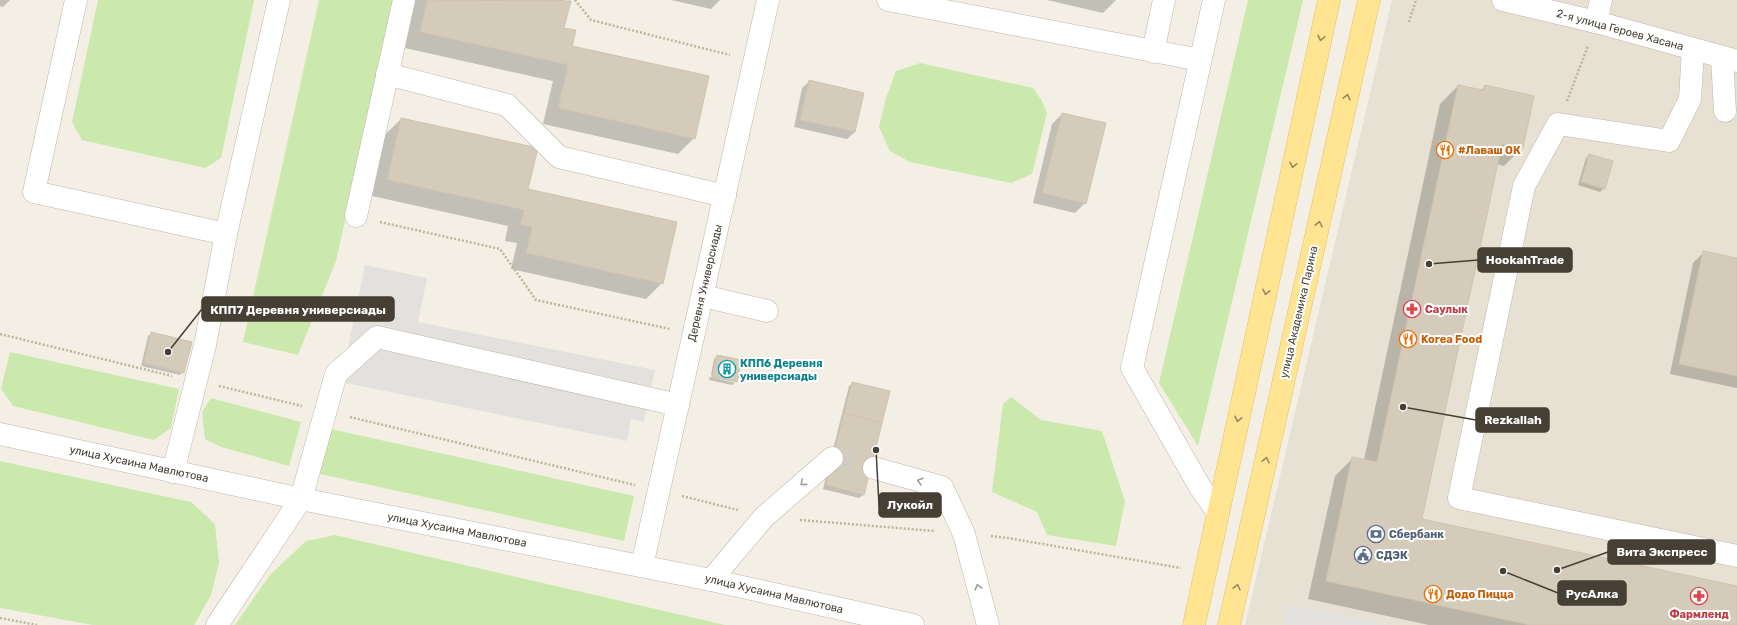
<svg xmlns="http://www.w3.org/2000/svg" width="1737" height="625" viewBox="0 0 1737 625" font-family="Rubik,sans-serif">
	<rect width="100%" height="100%" fill="#f3efe5"/>
	<!-- residential -->
	<path fill="#e7e1d3" d="M1392,0H1737V625H1245Z"/>
	<!-- green -->
	<g fill="#cbe9ac">
		<path d="M98,0H254L221,158L205,168L82,140L72,122Z"/>
		<path d="M319,0H395L336,261L298,355L243,342Z"/>
		<path d="M1248,0H1303L1198,446L1159,383Z"/>
		<path d="M920,63L1033,88L1042,101L1047,113L1032,174L1011,183L910,162L890,151L879,127L886,98L896,71Z"/>
		<path d="M10,352L179,389L171,428L154,440L13,406L1,389Z"/>
		<path d="M1011,397L1041,420L1102,431L1125,501L1116,546L1047,535L1037,512L992,492L1003,404Z"/>
		<path d="M211,398L301,422L289,466L221,447L205,439L202,412Z"/>
		<path d="M326,428L634,496L624,541L316,473Z"/>
		<path d="M0,461L191,502L215,524L219,563L211,595L194,625H93L0,608Z"/>
		<path d="M335,535L725,625H235L269,576L306,541Z"/>
	</g>
	<!-- parking -->
	<g fill="#e3e1dd">
		<path d="M365,265L427,278L418,322L655,370L644,422L631,419L627,441L341,382Z"/>
		<path d="M1287,604L1393,625H1283Z"/>
	</g>
	<!-- shadow -->
	<g fill="#0003">
		<path d="M0,0H10L3,7L0,6Z"/>
		<path d="M415,0H562L569,2L563,29L571,47L694,138L678,154L543,124L553,81L405,48Z"/>
		<path d="M671,0H720L711,9Z"/>
		<path d="M1047,0H1116L1103,13Z"/>
		<path d="M810,81L855,132L847,139L794,127L802,88Z"/>
		<path d="M1458,86L1480,91L1485,86L1533,96L1522,148L1504,166L1497,164L1421,519L1737,587V625H1429L1308,599L1335,476L1353,458L1364,460L1440,104Z"/>
		<path d="M1062,114L1085,203L1075,213L1033,203L1052,124Z"/>
		<path d="M401,119L527,190L662,283L646,299L511,269L517,243L505,241L508,226L372,196L385,135Z"/>
		<path d="M1590,155L1604,188L1600,192L1578,185L1586,158Z"/>
		<path d="M1704,252L1737,259V388L1670,374L1693,263Z"/>
		<path d="M152,333L183,372L180,375L141,366L148,336Z"/>
		<path d="M718,356L741,361L735,383V381L711,375L714,359Z"/>
		<path d="M710,377L735,383L732,385L709,380Z"/>
		<path d="M853,383L863,495L859,498L823,489L849,386Z"/>
	</g>
	<!-- building -->
	<g fill="#d5cbba" stroke="#d0c3ad">
		<path d="M427,0L571,1L564,28L576,30L572,46L709,76L695,139L558,108L568,65L420,32Z"/>
		<path d="M809,80L864,93L855,132L800,120Z"/>
		<path d="M1458,85L1483,90L1485,85L1534,96L1523,148L1502,144L1422,519L1737,586V625H1530L1326,581L1352,457L1377,462Z"/>
		<path d="M1062,113L1106,123L1086,204L1042,193Z"/>
		<path d="M401,118L538,148L528,189L677,222L663,284L526,253L532,227L520,225L524,210L387,180Z"/>
		<path d="M1589,154L1613,161L1605,189L1581,182Z"/>
		<path d="M1703,251L1737,258V376L1679,364Z"/>
		<path d="M151,332L192,342L184,373L144,363Z"/>
		<path d="M717,355L742,360L737,382L712,377Z"/>
		<path d="M852,382L890,391L882,423L844,413Z"/>
		<path d="M844,413L882,423L864,495L826,485Z"/>
	</g>
	<g fill="none" stroke-linecap="round" stroke-linejoin="round">
		<!-- minor-tunnel -->
		<path stroke="#d0ccc2" stroke-width="22" stroke-dasharray="22 11" stroke-linecap="butt" d="M832,458L874,468"/>
		<defs>
			<g id="minor">
				<path d="M76,0L34,192L226,234L279,0"/>
				<path d="M888,0L1200,60"/>
				<path d="M1214,0L1132,368L1200,487L1218,513"/>
				<path d="M1503,0L1596,22L1737,61"/>
				<path d="M1596,22L1601,0"/>
				<path d="M1693,49L1690,99L1669,141L1558,124L1524,186L1459,498L1737,556"/>
				<path d="M1153,52L1164,0"/>
				<path d="M1722,57L1725,111"/>
				<path d="M387,74L507,105L559,157L725,196"/>
				<path d="M356,216L404,0"/>
				<path d="M703,296L767,311"/>
				<path d="M0,434L301,499L711,580L913,625"/>
				<path d="M874,468L942,487L964,534L988,625"/>
				<path d="M173,472L205,345L226,234"/>
				<path d="M642,566L768,0"/>
				<path d="M711,580L764,517L832,458"/>
				<path d="M217,625L301,499L336,374L377,337L678,405"/>
			</g>
			<g id="major">
				<path d="M1194,625L1329,0"/>
				<path d="M1229,625L1369,0"/>
			</g>
		</defs>
		<!-- minor casing -->
		<use href="#minor" stroke="#bfb7a7" stroke-width="23"/>
		<!-- major casing -->
		<use href="#major" stroke="#e7c35f" stroke-width="23"/>
		<!-- path -->
		<g stroke="#c1b498" stroke-width="2.5" stroke-dasharray="2 2" stroke-linecap="butt">
			<path d="M575,0L591,20L730,55"/>
			<path d="M1409,22L1416,0"/>
			<path d="M1567,101L1588,46"/>
			<path d="M380,222L500,249L536,300L670,329"/>
			<path d="M0,334L172,376"/>
			<path d="M219,386L302,406"/>
			<path d="M350,417L635,485"/>
			<path d="M682,496L738,510"/>
			<path d="M800,520L934,531"/>
			<path d="M991,536L1008,538L1181,568"/>
			<path d="M0,618L37,625"/>
		</g>
		<!-- minor -->
		<use href="#minor" stroke="#fff" stroke-width="22"/>
		<!-- major -->
		<use href="#major" stroke="#ffe492" stroke-width="22"/>
	</g>
	<!-- one-way arrows -->
	<defs><path id="oneway-chevron" d="M-2-3.5L2.5 0L-2 3.5" fill="none" stroke-width="1.6" stroke-linecap="round" stroke-linejoin="round"/></defs>
	<g stroke="#99895e">
		<use href="#oneway-chevron" transform="translate(1321 38) rotate(102)"/>
		<use href="#oneway-chevron" transform="translate(1347 97) rotate(-77)"/>
		<use href="#oneway-chevron" transform="translate(1293 165) rotate(102)"/>
		<use href="#oneway-chevron" transform="translate(1319 224) rotate(-77)"/>
		<use href="#oneway-chevron" transform="translate(1266 292) rotate(102)"/>
		<use href="#oneway-chevron" transform="translate(1238 419) rotate(102)"/>
		<use href="#oneway-chevron" transform="translate(1266 460) rotate(-77)"/>
		<use href="#oneway-chevron" transform="translate(1237 587) rotate(-77)"/>
	</g>
	<g stroke="#a29f9a">
		<use href="#oneway-chevron" transform="translate(920 481) rotate(-164)"/>
		<use href="#oneway-chevron" transform="translate(803 483) rotate(139)"/>
		<use href="#oneway-chevron" transform="translate(978 587) rotate(-105)"/>
	</g>
	<!-- icons -->
	<defs>
		<symbol id="restaurant-ring" viewBox="-11 -11 22 22"><circle r="9.5" fill="#fff" stroke="#e8710a" stroke-width="1.5"/><path d="M-5-6h1v4h1v-4h1v4h1v-4h1v5L-1.5 .5V6h-2V.5L-5-1ZM5-6V6H3V1.5H1.5Q1.5-4 5-6Z" fill="#e8710a"/></symbol>
		<symbol id="pharmacy-ring" viewBox="-11 -11 22 22"><circle r="9.5" fill="#fff" stroke="#e0444e" stroke-width="1.5"/><path d="M-2-6h4v4h4v4h-4v4h-4v-4h-4v-4h4Z" fill="#e0444e"/></symbol>
		<symbol id="building-ring" viewBox="-11 -11 22 22"><circle r="9.5" fill="#fff" stroke="#0f9aa8" stroke-width="1.5"/><path d="M-4-6H4V6H1V3H-1V6H-4ZM-2.5-4.3h1.7v1.8h-1.7ZM.8-4.3h1.7v1.8H.8ZM-2.5-1h1.7V.8h-1.7ZM.8-1h1.7V.8H.8Z" fill="#0f9aa8"/></symbol>
		<symbol id="bank-ring" viewBox="-11 -11 22 22"><circle r="9.5" fill="#fff" stroke="#5c6f8a" stroke-width="1.5"/><path d="M-6-4H6V4H-6ZM0-2.3a2.3 2.3 0 1 0 0 4.6a2.3 2.3 0 1 0 0-4.6Z" fill="#5c6f8a"/></symbol>
		<symbol id="civic-ring" viewBox="-11 -11 22 22"><circle r="9.5" fill="#fff" stroke="#5c6f8a" stroke-width="1.5"/><path d="M-.6-6.5H3V-4.5H.6V-3L4-1V1h2V6H-6V1h2V-1L-.6-3ZM-1.2 2.5V6h2.4V2.5Z" fill="#5c6f8a"/></symbol>
	</defs>
	<g fill-rule="evenodd">
		<use href="#restaurant-ring" x="1435" y="140" width="20" height="20"/>
		<use href="#pharmacy-ring" x="1402" y="299" width="20" height="20"/>
		<use href="#restaurant-ring" x="1398" y="329" width="20" height="20"/>
		<use href="#building-ring" x="717" y="359" width="20" height="20"/>
		<use href="#bank-ring" x="1366" y="524" width="20" height="20"/>
		<use href="#civic-ring" x="1353" y="545" width="20" height="20"/>
		<use href="#restaurant-ring" x="1423" y="584" width="20" height="20"/>
		<use href="#pharmacy-ring" x="1689" y="586" width="20" height="20"/>
	</g>
	<g text-anchor="middle" dominant-baseline="central" stroke-width="4" stroke-linejoin="round" paint-order="stroke">
		<!-- street labels -->
		<g font-size="11" fill="#453f34" stroke="#fff">
			<text transform="translate(1620 30) rotate(15)">2-я улица Героев Хасана</text>
			<text transform="translate(705 283) rotate(-77)">Деревня Универсиады</text>
			<text transform="translate(1299 312) rotate(-77)">улица Академика Парина</text>
			<text transform="translate(139 464) rotate(12)">улица Хусаина Мавлютова</text>
			<text transform="translate(457 530) rotate(11)">улица Хусаина Мавлютова</text>
			<text transform="translate(774 594) rotate(13)">улица Хусаина Мавлютова</text>
		</g>
		<!-- food labels -->
		<g font-size="11" font-weight="bold" fill="#c56008" stroke="#fff" text-anchor="start">
			<text x="1458" y="150">#Лаваш ОК</text>
			<text x="1421" y="339">Korea Food</text>
			<text x="1446" y="594">Додо Пицца</text>
		</g>
		<!-- health labels -->
		<g font-size="11" font-weight="bold" fill="#be3a42" stroke="#fff" text-anchor="start">
			<text x="1425" y="309">Саулык</text>
			<text x="1699" y="614" text-anchor="middle">Фармленд</text>
		</g>
		<!-- culture labels -->
		<g font-size="11" font-weight="bold" fill="#0d838f" stroke="#fff" text-anchor="start">
			<text x="740" y="363">КПП6 Деревня<tspan x="740" dy="13">универсиады</tspan></text>
		</g>
		<!-- service labels -->
		<g font-size="11" font-weight="bold" fill="#4e5e75" stroke="#fff" text-anchor="start">
			<text x="1389" y="534">Сбербанк</text>
			<text x="1376" y="555">СДЭК</text>
		</g>
	</g>
	<!-- callouts -->
	<path fill="none" stroke="#453f34" stroke-width="1.5" d="M1429 264L1478 260M168 352L202 309M1403 407L1476 420M876 450L879 505M1557 570L1608 552M1503 571L1558 593"/>
	<g fill="#453f34" stroke="#fff" stroke-width="1.5">
		<circle cx="1429" cy="264" r="4"/>
		<circle cx="168" cy="352" r="4"/>
		<circle cx="1403" cy="407" r="4"/>
		<circle cx="876" cy="450" r="4"/>
		<circle cx="1557" cy="570" r="4"/>
		<circle cx="1503" cy="571" r="4"/>
	</g>
	<g fill="#453f34" stroke="#453f34" stroke-width="1.5">
		<rect x="1478" y="248" width="94" height="24" rx="4"/>
		<rect x="202" y="297" width="192" height="24" rx="4"/>
		<rect x="1476" y="408" width="73" height="24" rx="4"/>
		<rect x="879" y="493" width="62" height="24" rx="4"/>
		<rect x="1608" y="540" width="107" height="24" rx="4"/>
		<rect x="1558" y="581" width="68" height="24" rx="4"/>
	</g>
	<g font-size="12" text-anchor="middle" font-weight="bold" fill="#fff">
		<text x="1525" y="264">HookahTrade</text>
		<text x="298" y="314">КПП7 Деревня универсиады</text>
		<text x="1513" y="424">Rezkallah</text>
		<text x="910" y="509">Лукойл</text>
		<text x="1662" y="556">Вита Экспресс</text>
		<text x="1592" y="598">РусАлка</text>
	</g>
</svg>
